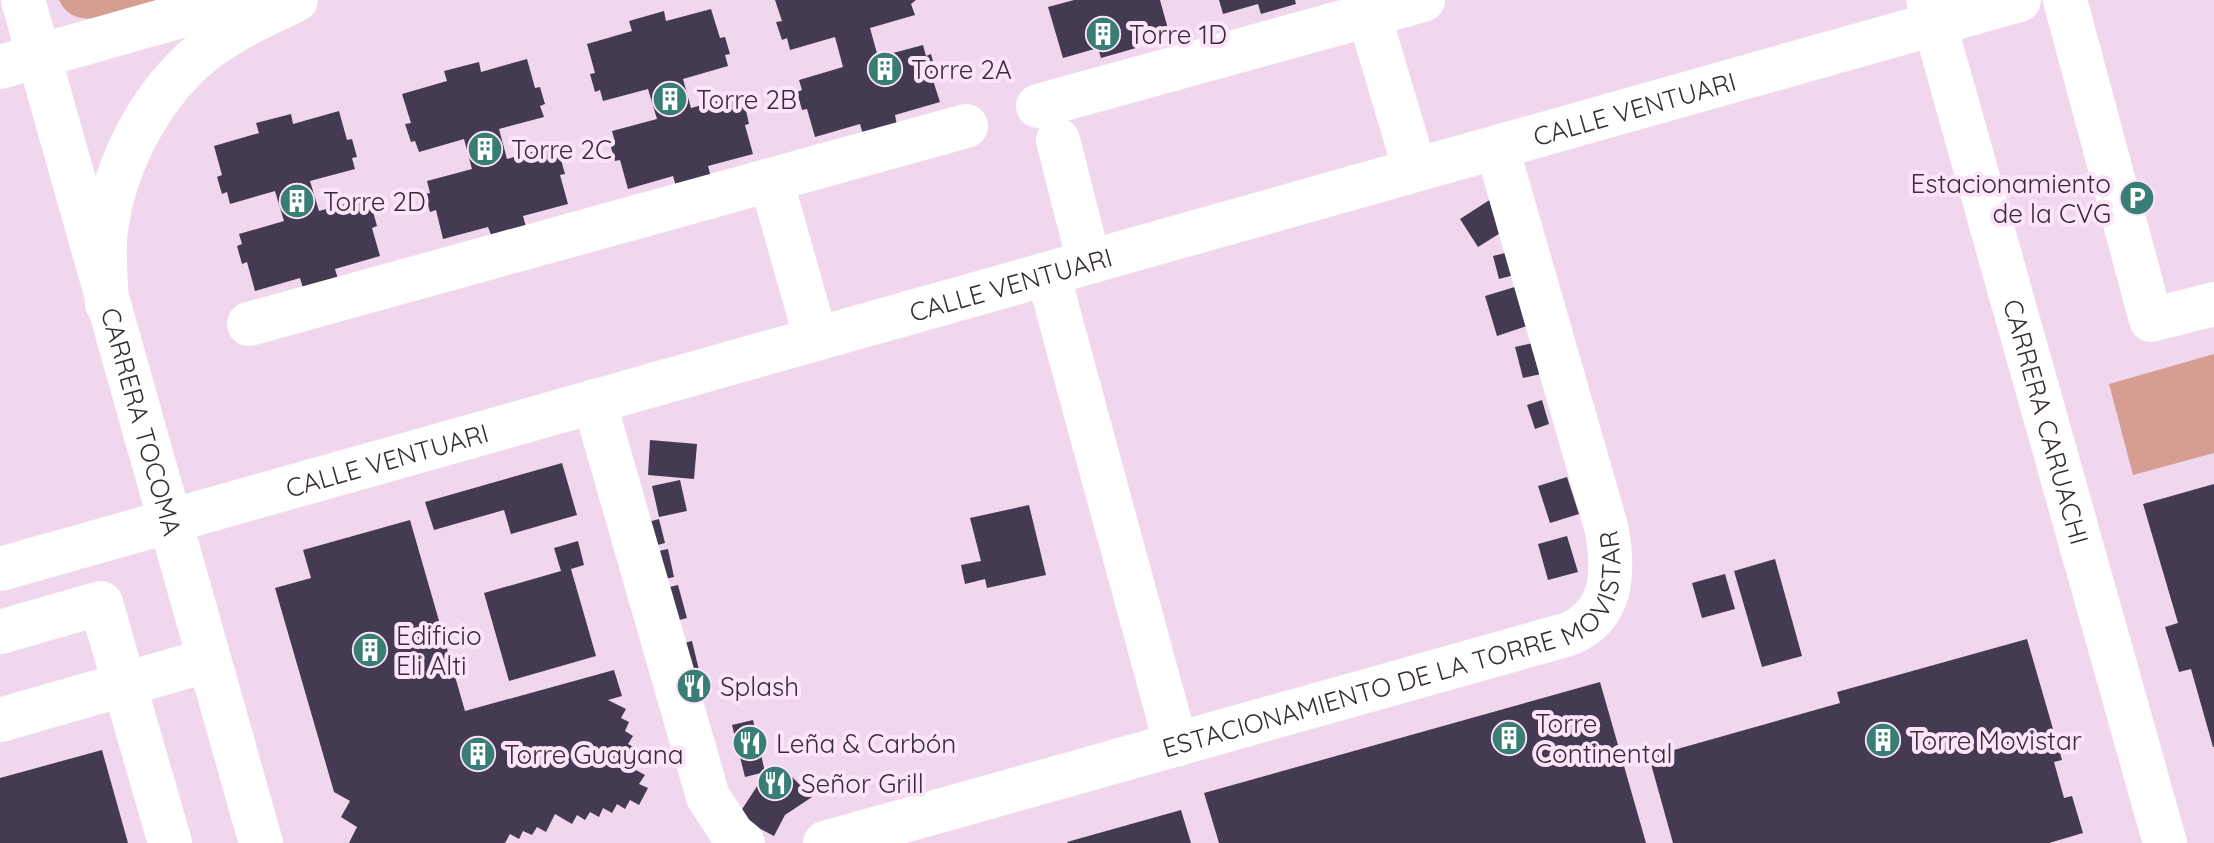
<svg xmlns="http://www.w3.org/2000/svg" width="2214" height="843" viewBox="0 0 2214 843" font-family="Quicksand,sans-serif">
	<rect width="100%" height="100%" fill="#f1d7ed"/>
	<!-- green -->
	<g fill="#d69d92">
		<path d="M59,0H160C131,8 76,38 59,0Z"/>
		<path d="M2214,354V453L2133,475L2109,384Z"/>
	</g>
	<!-- building -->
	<g fill="#443b52">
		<path d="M775,0H916L911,4L915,15L870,28L878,57L923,45L926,56L931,54L936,72L931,74L940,102L895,115L897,125L863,135L860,124L815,137L807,109L802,110L797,92L802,90L799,80L843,67L835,37L790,50L787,38L782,40L776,22L782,21Z"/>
		<path d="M1074,0H1160L1168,29L1133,39L1136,48L1101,58L1098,48L1063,58L1048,7Z"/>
		<path d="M1219,0H1295L1296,4L1261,14L1258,4L1223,14Z"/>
		<path d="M711,9L720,38L725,37L730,54L725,55L728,66L683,79L691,108L736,96L739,107L745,106L749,124L745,125L753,154L708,166L711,177L676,186L673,176L628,189L620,160L615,161L610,144L615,142L612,131L657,119L648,89L603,101L600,90L595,92L590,74L595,73L587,44L632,31L629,21L664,11L666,21Z"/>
		<path d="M527,59L535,88L540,87L545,104L540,106L544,117L499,129L507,159L552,146L555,158L560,156L565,174L560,175L568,204L523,216L526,227L492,237L488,227L443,239L436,210L430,212L425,194L430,193L427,181L472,169L464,139L419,152L415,141L411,142L405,124L411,123L402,94L447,81L444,71L479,62L481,72Z"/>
		<path d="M339,111L347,140L352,139L357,157L352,158L355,169L310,181L319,211L364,199L367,210L372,208L377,226L372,228L380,256L335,269L338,279L303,288L300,278L255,291L247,262L242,264L237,246L242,244L239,234L284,221L275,191L230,204L227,192L222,194L217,177L222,175L214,146L259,133L256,123L291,114L293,124Z"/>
		<path d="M1491,199L1510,227L1478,247L1460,219Z"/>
		<path d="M1509,252L1514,275L1499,279L1493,256Z"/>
		<path d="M1518,286L1530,325L1497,336L1485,296Z"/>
		<path d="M1533,343L1541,374L1523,378L1515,347Z"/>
		<path d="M1542,400L1549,424L1535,429L1527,405Z"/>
		<path d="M650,440L697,444L694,479L648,475Z"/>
		<path d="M562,463L577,515L511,534L504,510L434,530L425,502Z"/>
		<path d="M1567,477L1579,514L1550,523L1538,486Z"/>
		<path d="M680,480L687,511L659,517L652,486Z"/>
		<path d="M2214,484V747H2213L2191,669L2179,672L2165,627L2178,623L2143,504Z"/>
		<path d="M1029,505L1046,575L987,588L985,579L965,584L961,565L981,561L970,518Z"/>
		<path d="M659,519L665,543L650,547L644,523Z"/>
		<path d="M410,520L465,711L614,670L622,696L608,700L626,709L621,718L629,722L625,731L633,736L628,744L637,749L632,757L640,762L636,770L645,775L639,784L648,788L639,805L630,800L625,809L617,804L612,813L603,808L599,817L590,812L585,820L577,815L572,824L555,814L546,832L537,827L532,835L523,831L519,839L510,834L505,843H349L357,827L341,817L350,801L334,792L275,588L311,578L303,550Z"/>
		<path d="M1567,536L1578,572L1548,580L1538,544Z"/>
		<path d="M578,541L584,565L571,569L596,656L509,681L484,593L561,571L554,548Z"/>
		<path d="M668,549L674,577L656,581L649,553Z"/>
		<path d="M1775,559L1802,656L1762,667L1734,571Z"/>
		<path d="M1725,574L1735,609L1702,618L1692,583Z"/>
		<path d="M678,585L687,618L664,624L656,590Z"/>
		<path d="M2027,639L2062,760L2054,762L2064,798L2072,796L2083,833L2049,843H1673L1649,757L1840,703L1837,692Z"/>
		<path d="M692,641L699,670L681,674L675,645Z"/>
		<path d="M1600,682L1646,843H1219L1204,793Z"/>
		<path d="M753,720L765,772L745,777L732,725Z"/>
		<path d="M102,750L128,843H0V778Z"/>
		<path d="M765,774L790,775L812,797L785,815L774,836L737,817Z"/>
		<path d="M1181,810L1191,843H1068L1067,842Z"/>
	</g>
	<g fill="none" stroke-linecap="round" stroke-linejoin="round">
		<!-- minor -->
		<g stroke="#fff" stroke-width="44">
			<path id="s1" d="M23,0L261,843"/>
			<path id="s2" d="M1928,0L2165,843"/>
			<path d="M2065,0L2151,320L2214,304"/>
			<path d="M1369,15L1415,170"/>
			<path d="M1038,106L1423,0"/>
			<path d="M1058,140L1089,262"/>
			<path d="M771,180L816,339"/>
			<path d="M1048,274L1176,745"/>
			<path d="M249,324L966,126"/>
			<path d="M594,401L708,797L733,835L743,843"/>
			<path id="s3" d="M0,569L2019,0"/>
			<path d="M0,632L101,603L170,843"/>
			<path d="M0,720L209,660"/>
			<path id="s4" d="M825,843L1569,634C1614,614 1614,573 1607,530L1497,148"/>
		</g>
		<!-- major -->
		<g stroke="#fff" stroke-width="44">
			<path d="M0,67L237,0"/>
			<path d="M107,304C106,280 103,254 106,230C114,170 143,110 186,67C215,37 259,18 296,0"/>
		</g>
	</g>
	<!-- icons -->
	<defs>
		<symbol id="building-disc" viewBox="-11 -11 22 22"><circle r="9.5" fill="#397e74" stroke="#fee4fa"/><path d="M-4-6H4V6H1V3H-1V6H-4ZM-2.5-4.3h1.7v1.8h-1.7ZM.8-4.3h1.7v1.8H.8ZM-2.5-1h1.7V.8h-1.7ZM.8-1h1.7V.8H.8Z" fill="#fff"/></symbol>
		<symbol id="parking-disc" viewBox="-11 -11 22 22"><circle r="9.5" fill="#397e74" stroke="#fee4fa"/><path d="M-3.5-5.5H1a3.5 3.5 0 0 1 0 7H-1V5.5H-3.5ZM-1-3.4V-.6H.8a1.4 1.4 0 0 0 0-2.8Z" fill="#fff"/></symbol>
		<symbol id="restaurant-disc" viewBox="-11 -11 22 22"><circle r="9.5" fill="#397e74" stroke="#fee4fa"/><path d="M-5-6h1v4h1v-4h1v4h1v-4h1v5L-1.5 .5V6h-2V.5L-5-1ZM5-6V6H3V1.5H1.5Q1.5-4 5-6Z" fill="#fff"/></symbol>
	</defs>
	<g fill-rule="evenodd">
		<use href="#building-disc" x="1083" y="14" width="40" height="40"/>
		<use href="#building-disc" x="865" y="49" width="40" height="40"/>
		<use href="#building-disc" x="650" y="79" width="40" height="40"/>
		<use href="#building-disc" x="465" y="129" width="40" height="40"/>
		<use href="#parking-disc" x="2117" y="178" width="40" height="40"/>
		<use href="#building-disc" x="277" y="181" width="40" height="40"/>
		<use href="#building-disc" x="350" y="630" width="40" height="40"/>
		<use href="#restaurant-disc" x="674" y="666" width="40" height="40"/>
		<use href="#building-disc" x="1489" y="718" width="40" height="40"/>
		<use href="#building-disc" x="1863" y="720" width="40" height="40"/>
		<use href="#restaurant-disc" x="730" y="723" width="40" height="40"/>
		<use href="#building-disc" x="458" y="734" width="40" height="40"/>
		<use href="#restaurant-disc" x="755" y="763" width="40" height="40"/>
	</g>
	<g text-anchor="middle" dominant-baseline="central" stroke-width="8" stroke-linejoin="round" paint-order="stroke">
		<!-- poi labels -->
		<g font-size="26" fill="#372d36" stroke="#fee4fa" text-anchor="start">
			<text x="1129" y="34">Torre 1D</text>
			<text x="911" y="69">Torre 2A</text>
			<text x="696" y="99">Torre 2B</text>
			<text x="511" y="149">Torre 2C</text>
			<text x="2111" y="183" text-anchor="end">Estacionamiento<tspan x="2111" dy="30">de la CVG</tspan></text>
			<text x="323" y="201">Torre 2D</text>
			<text x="396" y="635">Edificio<tspan x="396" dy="30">Eli Alti</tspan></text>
			<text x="720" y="686">Splash</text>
			<text x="1535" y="723">Torre<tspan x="1535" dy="30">Continental</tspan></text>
			<text x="1909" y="740">Torre Movistar</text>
			<text x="776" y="743">Leña &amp; Carbón</text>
			<text x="504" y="754">Torre Guayana</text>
			<text x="801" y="783">Señor Grill</text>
		</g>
		<!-- street labels -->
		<g font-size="26" fill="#372d36" stroke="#fee4fa">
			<text stroke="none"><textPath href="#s3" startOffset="1698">CALLE VENTUARI</textPath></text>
			<text stroke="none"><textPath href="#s3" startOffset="1050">CALLE VENTUARI</textPath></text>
			<text stroke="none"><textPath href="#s2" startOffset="438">CARRERA CARUACHI</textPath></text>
			<text stroke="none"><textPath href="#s1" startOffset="438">CARRERA TOCOMA</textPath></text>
			<text stroke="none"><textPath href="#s3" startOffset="402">CALLE VENTUARI</textPath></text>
			<text stroke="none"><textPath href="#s4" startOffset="622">ESTACIONAMIENTO DE LA TORRE MOVISTAR</textPath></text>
		</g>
	</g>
</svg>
